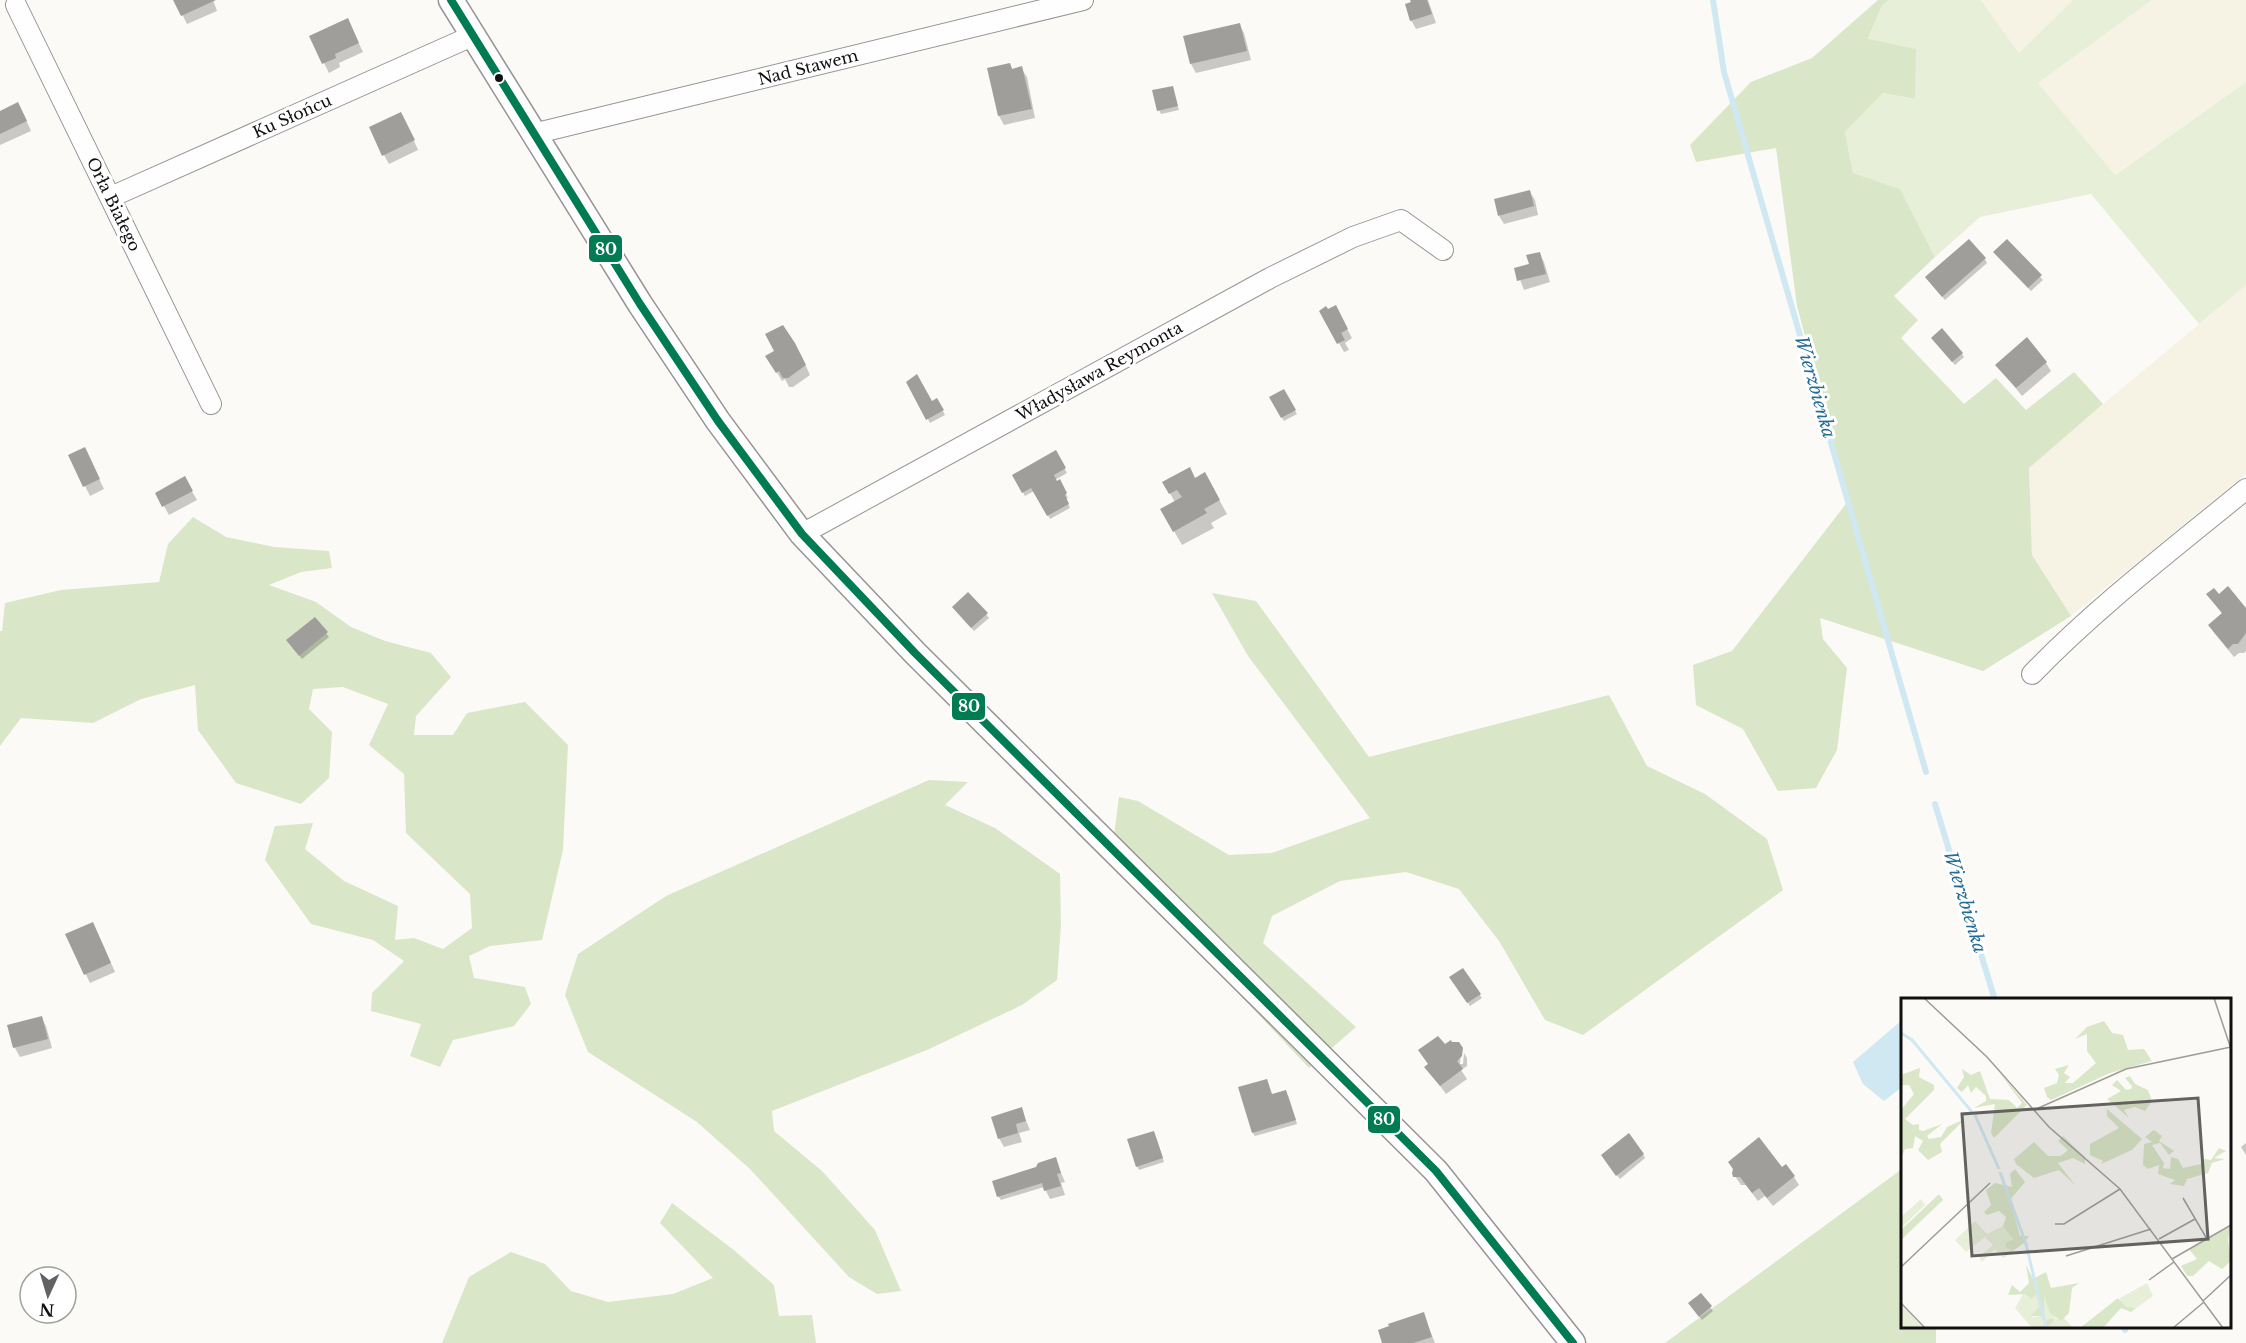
<svg xmlns="http://www.w3.org/2000/svg" width="2246" height="1343" viewBox="0 0 2246 1343" font-family="'Libre Baskerville',serif">
	<rect width="100%" height="100%" fill="#fcfaf6"/>
	<!-- farmland -->
	<g fill="#f6f3e4">
		<path d="M1981,0H2073L2019,53Z"/>
		<path d="M2152,0H2246V82L2114,175L2038,83Z"/>
		<path d="M2246,285V474L2071,616L2032,555L2029,468L2103,404Z"/>
	</g>
	<!-- green -->
	<path fill="#e7efd8" d="M1889,0H1981L2019,53L2073,0H2152L2038,83L2115,175L2246,82V285L2199,324L2091,194L1980,217L1935,257L1900,189L1853,173L1845,132L1883,93L1914,99L1868,40L1882,5Z"/>
	<!-- forest -->
	<g fill="#d9e6c7">
		<path d="M1878,0H1889L1882,5L1868,39L1916,49L1915,99L1883,93L1845,132L1853,173L1900,189L1935,257L1894,296L1918,320L1901,338L1964,404L1996,378L2026,410L2074,372L2103,404L2029,468L2032,555L2071,616L1983,671L1820,618L1823,639L1847,668L1837,750L1816,788L1778,791L1743,729L1696,705L1693,665L1732,651L1849,500L1797,306L1776,148L1696,162L1690,145L1751,82L1812,58Z"/>
		<path d="M193,517L226,537L274,547L329,551L332,568L301,572L269,585L316,602L351,627L385,641L431,653L451,677L416,716L414,735H453L467,713L525,702L568,745L563,850L542,940L490,946L469,956L474,978L525,987L531,1004L514,1026L453,1040L440,1067L410,1056L421,1024L371,1011L372,993L404,961L373,940L311,924L265,860L275,826L313,823L305,849L344,881L398,906L395,940L414,938L443,949L472,928L470,894L406,833L404,774L369,745L388,704L343,687L313,689L309,709L332,732L329,778L301,804L236,783L198,730L195,685L141,699L93,723L21,718L0,746V631H2L5,603L61,590L159,582L168,544Z"/>
		<path d="M1212,593L1256,601L1369,757L1609,695L1647,766L1705,794L1767,839L1783,890L1583,1035L1545,1020L1499,941L1459,889L1406,872L1340,881L1272,916L1263,943L1356,1027L1309,1068L1111,858L1119,797L1138,801L1229,855L1272,853L1370,818L1248,656Z"/>
		<path d="M929,780L968,782L945,805L995,828L1060,874L1061,925L1057,980L1022,1005L927,1050L772,1111L774,1131L822,1171L875,1230L901,1291L877,1294L849,1277L750,1169L697,1122L588,1052L565,995L578,954L666,896Z"/>
		<path d="M1902,1169V1326L1936,1327V1343H1665Z"/>
		<path d="M672,1203L735,1251L774,1285L779,1316L812,1315L816,1343H442L469,1277L511,1252L545,1264L571,1291L608,1302L673,1294L713,1278L660,1223Z"/>
	</g>
	<!-- water -->
	<path fill="#d0e8f2" d="M1902,1020V1087L1884,1101L1863,1084L1853,1062Z"/>
	<!-- shadow -->
	<g fill="#0003">
		<path d="M175,0H213L217,11L187,24Z"/>
		<path d="M1411,0H1428L1436,23L1416,29L1411,20Z"/>
		<path d="M1239,24L1244,33L1251,60L1196,73L1191,64L1185,37Z"/>
		<path d="M352,29L363,52L339,63L340,67L329,73L311,37Z"/>
		<path d="M1009,64L1013,70L1021,68L1027,77L1035,118L1004,125L999,116Z"/>
		<path d="M1172,87L1179,110L1161,114L1159,110Z"/>
		<path d="M0,112L23,113L31,131L0,145Z"/>
		<path d="M406,123L418,150L389,164L384,155Z"/>
		<path d="M1530,192L1535,200L1538,215L1504,224L1499,216Z"/>
		<path d="M2007,241L2043,280L2031,291L1995,252Z"/>
		<path d="M1539,253L1544,262L1550,282L1524,290L1516,269L1531,265Z"/>
		<path d="M1985,259L1987,263L1945,300L1926,278Z"/>
		<path d="M1335,307L1352,338L1345,343L1349,350L1344,352L1321,311H1327Z"/>
		<path d="M1935,342L1962,354L1964,357L1955,365Z"/>
		<path d="M800,353L810,375L793,387H789L785,379L782,381L768,357Z"/>
		<path d="M2046,363L2051,371L2022,396L1997,365Z"/>
		<path d="M908,382L932,403L937,400L945,415L930,423Z"/>
		<path d="M1283,391L1297,414L1284,421L1271,398Z"/>
		<path d="M1056,453L1067,473L1055,480L1061,485L1068,498L1066,499L1070,508L1050,519L1034,491L1025,496L1014,476Z"/>
		<path d="M70,456L89,458L104,489L90,496Z"/>
		<path d="M1205,474L1227,514L1211,523L1214,528L1182,545L1162,510L1175,502L1164,483L1195,480Z"/>
		<path d="M184,478L197,500L169,515L157,494Z"/>
		<path d="M2208,594L2218,596L2246,610V651L2244,653H2239L2234,657L2215,634L2210,626L2223,615Z"/>
		<path d="M953,607L986,614L989,618L974,631Z"/>
		<path d="M326,633L329,637L302,659L291,644Z"/>
		<path d="M97,932L115,972L90,983L67,935Z"/>
		<path d="M1463,970L1482,998L1470,1006L1451,977Z"/>
		<path d="M41,1017L46,1026L52,1048L20,1057L15,1048L9,1026Z"/>
		<path d="M1444,1046L1461,1051L1460,1064H1463L1464,1053L1467,1058V1066L1461,1070L1467,1079L1446,1094L1426,1067Z"/>
		<path d="M1288,1095L1297,1124L1255,1136L1253,1133L1272,1096Z"/>
		<path d="M1021,1109L1030,1130L1019,1133L1022,1142L1004,1147L999,1138Z"/>
		<path d="M1156,1137L1164,1162L1139,1170L1137,1166Z"/>
		<path d="M2246,1143V1155L2241,1147Z"/>
		<path d="M1643,1154L1645,1158L1620,1179L1605,1159Z"/>
		<path d="M1055,1159L1065,1182L1061,1183L1065,1195L1050,1199L1044,1187L1001,1200L998,1196L1038,1168Z"/>
		<path d="M1782,1169L1794,1177L1799,1185L1773,1206L1765,1196L1758,1201L1746,1185H1741L1733,1173Z"/>
		<path d="M1692,1307H1710L1713,1311L1702,1320Z"/>
		<path d="M1423,1314L1435,1343H1384Z"/>
	</g>
	<g fill="none" stroke-linecap="round" stroke-linejoin="round">
		<!-- stream -->
		<g stroke="#d0e8f2" stroke-width="6">
			<path d="M1713,0L1724,72L1926,772"/>
			<path d="M1935,804L1995,1000"/>
			<path d="M2123,1326L2125,1330"/>
		</g>
	</g>
	<!-- building -->
	<g fill="#a09e9b">
		<path d="M173,0H216L181,16Z"/>
		<path d="M1410,0H1427L1432,14L1410,21L1405,4L1411,2Z"/>
		<path d="M348,18L359,43L335,54L336,58L322,64L309,36Z"/>
		<path d="M1240,23L1247,51L1190,64L1183,36Z"/>
		<path d="M1010,63L1012,69L1022,66L1032,109L998,116L987,68Z"/>
		<path d="M1173,86L1178,106L1157,111L1152,90Z"/>
		<path d="M18,102L27,121L0,134V111Z"/>
		<path d="M401,112L415,140L382,156L369,127Z"/>
		<path d="M1530,190L1534,206L1498,216L1494,199Z"/>
		<path d="M1969,239L1986,258L1942,297L1925,277Z"/>
		<path d="M2007,239L2042,275L2028,288L1993,252Z"/>
		<path d="M1540,252L1546,274L1517,281L1514,268L1529,264L1526,255Z"/>
		<path d="M1336,305L1348,329L1341,333L1345,340L1337,344L1319,311L1326,306L1328,309Z"/>
		<path d="M783,325L795,343L806,365L788,378H783L779,371L776,373L765,356L774,351L765,334Z"/>
		<path d="M1942,328L1963,353L1952,362L1931,338Z"/>
		<path d="M2027,337L2047,362L2016,388L1995,365Z"/>
		<path d="M917,374L932,401L937,398L944,410L926,420L906,382Z"/>
		<path d="M1284,389L1296,410L1281,418L1269,397Z"/>
		<path d="M85,447L100,479L83,487L68,455Z"/>
		<path d="M1056,450L1066,468L1054,475L1057,481L1060,479L1067,493L1065,495L1069,504L1047,516L1031,488L1022,493L1012,475Z"/>
		<path d="M1190,467L1195,478L1205,472L1220,500L1204,509L1207,513L1173,532L1160,509L1182,497L1177,490L1169,494L1162,482Z"/>
		<path d="M185,476L193,491L162,507L155,493Z"/>
		<path d="M2228,586L2246,608V633L2238,644H2233L2228,649L2208,625L2222,613L2206,594L2214,588L2219,594Z"/>
		<path d="M968,592L988,613L971,628L952,607Z"/>
		<path d="M315,617L328,632L299,656L286,640Z"/>
		<path d="M93,922L111,963L84,975L65,934Z"/>
		<path d="M1463,968L1481,994L1467,1003L1449,977Z"/>
		<path d="M42,1016L48,1039L13,1048L7,1025Z"/>
		<path d="M1438,1036L1445,1044L1451,1040L1452,1042H1459L1463,1048L1462,1056L1457,1061L1463,1069L1440,1086L1424,1067L1428,1064L1418,1050Z"/>
		<path d="M1267,1079L1272,1094L1286,1090L1296,1120L1252,1133L1238,1087Z"/>
		<path d="M1022,1107L1026,1121L1016,1124L1018,1133L998,1139L991,1117Z"/>
		<path d="M1154,1131L1163,1158L1136,1167L1127,1139Z"/>
		<path d="M1629,1133L1644,1154L1616,1176L1601,1155Z"/>
		<path d="M1759,1137L1782,1167L1786,1164L1795,1176L1767,1198L1759,1188L1752,1193L1740,1177H1733L1732,1173L1733,1169L1728,1162Z"/>
		<path d="M1056,1157L1061,1173L1057,1174L1061,1186L1044,1191L1042,1183L997,1197L992,1181L1036,1167L1038,1163Z"/>
		<path d="M1701,1293L1712,1306L1699,1317L1688,1303Z"/>
		<path d="M1424,1312L1432,1337L1413,1343H1382L1378,1330L1389,1326L1388,1324Z"/>
	</g>
	<g fill="none" stroke-linecap="round" stroke-linejoin="round">
		<defs>
			<g id="minor">
				<path d="M16,5L211,404"/>
				<path d="M533,134L1083,0"/>
				<path d="M111,197L472,36"/>
				<path d="M802,534L1270,278L1353,237L1401,220L1443,250"/>
				<path d="M2032,674C2098,606 2173,549 2246,489"/>
			</g>
			<path id="tertiary" d="M451,0L640,304L718,421L802,534L915,653L1436,1171L1573,1343"/>
		</defs>
		<!-- minor casing -->
		<use href="#minor" stroke="#969594" stroke-width="22"/>
		<!-- tertiary casing -->
		<use href="#tertiary" stroke="#969594" stroke-width="27"/>
		<!-- minor -->
		<use href="#minor" stroke="#fffefe" stroke-width="20"/>
		<!-- tertiary -->
		<use href="#tertiary" stroke="#fffefe" stroke-width="24"/>
		<defs>
			<path id="bus-1" d="M451,0L640,304L718,421L802,534L915,653L1436,1171L1573,1343"/>
		</defs>
		<!-- bus-1 casing -->
		<use href="#bus-1" stroke="#fff" stroke-width="12"/>
		<!-- bus-1 -->
		<use href="#bus-1" stroke="#017b52" stroke-width="8"/>
	</g>
	<!-- markers -->
	<circle fill="#101010" stroke="#fff" stroke-width="2" cx="499" cy="78" r="5"/>
	<g text-anchor="middle" dominant-baseline="central" stroke-width="6" stroke-linejoin="round" paint-order="stroke">
		<!-- street labels -->
		<g font-size="16" fill="#101010" stroke="#fff">
			<text transform="translate(808 67) rotate(-14)">Nad Stawem</text>
			<text transform="translate(292 116) rotate(-24)">Ku Słońcu</text>
			<text transform="translate(114 204) rotate(64)">Orła Białego</text>
			<text transform="translate(1099 371) rotate(-29)">Władysława Reymonta</text>
		</g>
		<!-- water labels -->
		<g font-size="18" font-style="italic" fill="#236c97" stroke="#fff">
			<text transform="translate(1815 387) rotate(74)">Wierzbienka</text>
			<text transform="translate(1965 902) rotate(73)">Wierzbienka</text>
		</g>
	</g>
	<!-- overview -->
	<g transform="translate(1901 998)">
		<rect width="330" height="330" fill="#fcfaf6"/>
		<path d="M20,201L24,207L0,230V219ZM74,223L86,236L102,228L111,237L109,255L102,260L94,251L81,264L78,259L92,247L84,239L65,254L54,242ZM246,285L252,298L230,314L221,308L219,300ZM135,295L138,309L131,319L140,318L144,330H131L114,310L122,296ZM143,296L155,321L163,320L172,330H145L153,324H144ZM0,306L22,330H0Z" fill="#e7efd8"/>
		<path d="M203,23L211,35L222,37L227,52L243,51L251,63L209,75L150,102L146,99L143,90L156,85L158,77L154,71L168,67L163,75L169,79L164,85H172L195,65L186,53V36L174,41L186,29ZM19,70L18,79L33,87V92L4,121L12,127L18,126V132L22,133L41,126L26,138L28,141L40,139L46,129L64,121L39,146L41,154L27,162L17,152L22,143L14,138L12,150L4,151L0,160V112L13,96L8,87H0V77ZM61,71L70,77L79,73L89,101L108,102L116,110L121,105L98,74L126,107L93,140L90,135L94,106L73,110L85,103V98L75,89L70,95L67,87L61,94L56,90L63,79ZM229,78L234,86L247,92L251,103L244,113L234,109L223,112L228,120L206,101L220,93L211,87L216,82L225,92L230,91L231,88L224,80ZM206,111L241,141L231,152L200,166L202,163L189,157V146L218,130L206,118ZM253,132L261,138L258,143L273,153L268,157L259,145L251,147L263,165L262,170L269,171L270,159L277,161L282,170L300,166L303,161L310,162L318,150L325,153L313,160L324,161L311,165L307,175L286,181L283,188L269,186L274,182L257,176L258,167L247,171L242,167L243,146L251,144L244,139ZM162,138L184,159V166L172,160L157,165L175,188L158,172L133,180L115,166L113,161L133,144L147,158H160L167,152L157,143ZM114,171L124,184L109,202L119,238H128L123,245L102,260L110,251L105,250V245L112,241L102,228L105,219L98,213L86,217L83,214L90,207L85,192L94,185L111,189L109,176ZM38,196L42,202L0,242V232ZM330,227L327,242L330,263L321,271L308,263L292,278H286L280,268L296,261L288,251ZM125,267L132,281L145,274L150,290L178,285L171,290L168,315L160,323L149,315L143,297L144,323L151,320L153,324L145,330L140,318H130L138,309L135,296L130,301L125,296L107,297L111,287L119,294L128,285ZM217,300L225,309L234,310L230,314L220,310L202,330H179Z" fill="#d9e6c7"/>
		<path fill="none" stroke="#d0e8f2" stroke-width="3" d="M0,35L11,42L71,114M74,117L98,171M99,174L125,246L145,330"/>
		<path fill="none" stroke="#9e9c9a" stroke-width="1.5" d="M23,0L86,59L148,129L219,191L322,330M313,0L330,51M133,112L225,71L330,49M282,200L306,241M154,226H163L219,191M258,241L294,221M165,258L250,231M271,261L330,227M0,269L89,185M248,282L273,264M302,303L330,277M0,305L24,330M272,330L303,304"/>
		<path fill="#636260" fill-opacity="0.15" stroke="#636260" stroke-width="3" d="M297,100L307,241L71,258L61,116Z"/>
		<rect width="330" height="330" fill="none" stroke="#101010" stroke-width="3"/>
	</g>
	<g stroke="#fff" stroke-width="2">
		<rect x="588" y="234" width="35" height="29" rx="6" fill="#017b52"/>
		<rect x="951" y="692" width="35" height="29" rx="6" fill="#017b52"/>
		<rect x="1367" y="1105" width="34" height="29" rx="6" fill="#017b52"/>
	</g>
	<g font-size="16" text-anchor="middle" font-weight="bold" fill="#fff">
		<text x="606" y="255">80</text>
		<text x="969" y="712">80</text>
		<text x="1384" y="1125">80</text>
	</g>
	<!-- north arrow -->
	<g transform="translate(48 1295) rotate(184)"><circle r="28" fill="#ffffff" stroke="#9f9f9f" stroke-width="1.5"/>
	<path d="M0-4.5L10 22L0 15L-10 22Z" fill="#636260"/>
	<text y="-9" font-size="16" font-weight="bold" text-anchor="middle" fill="#101010">N</text>
	</g>
</svg>
